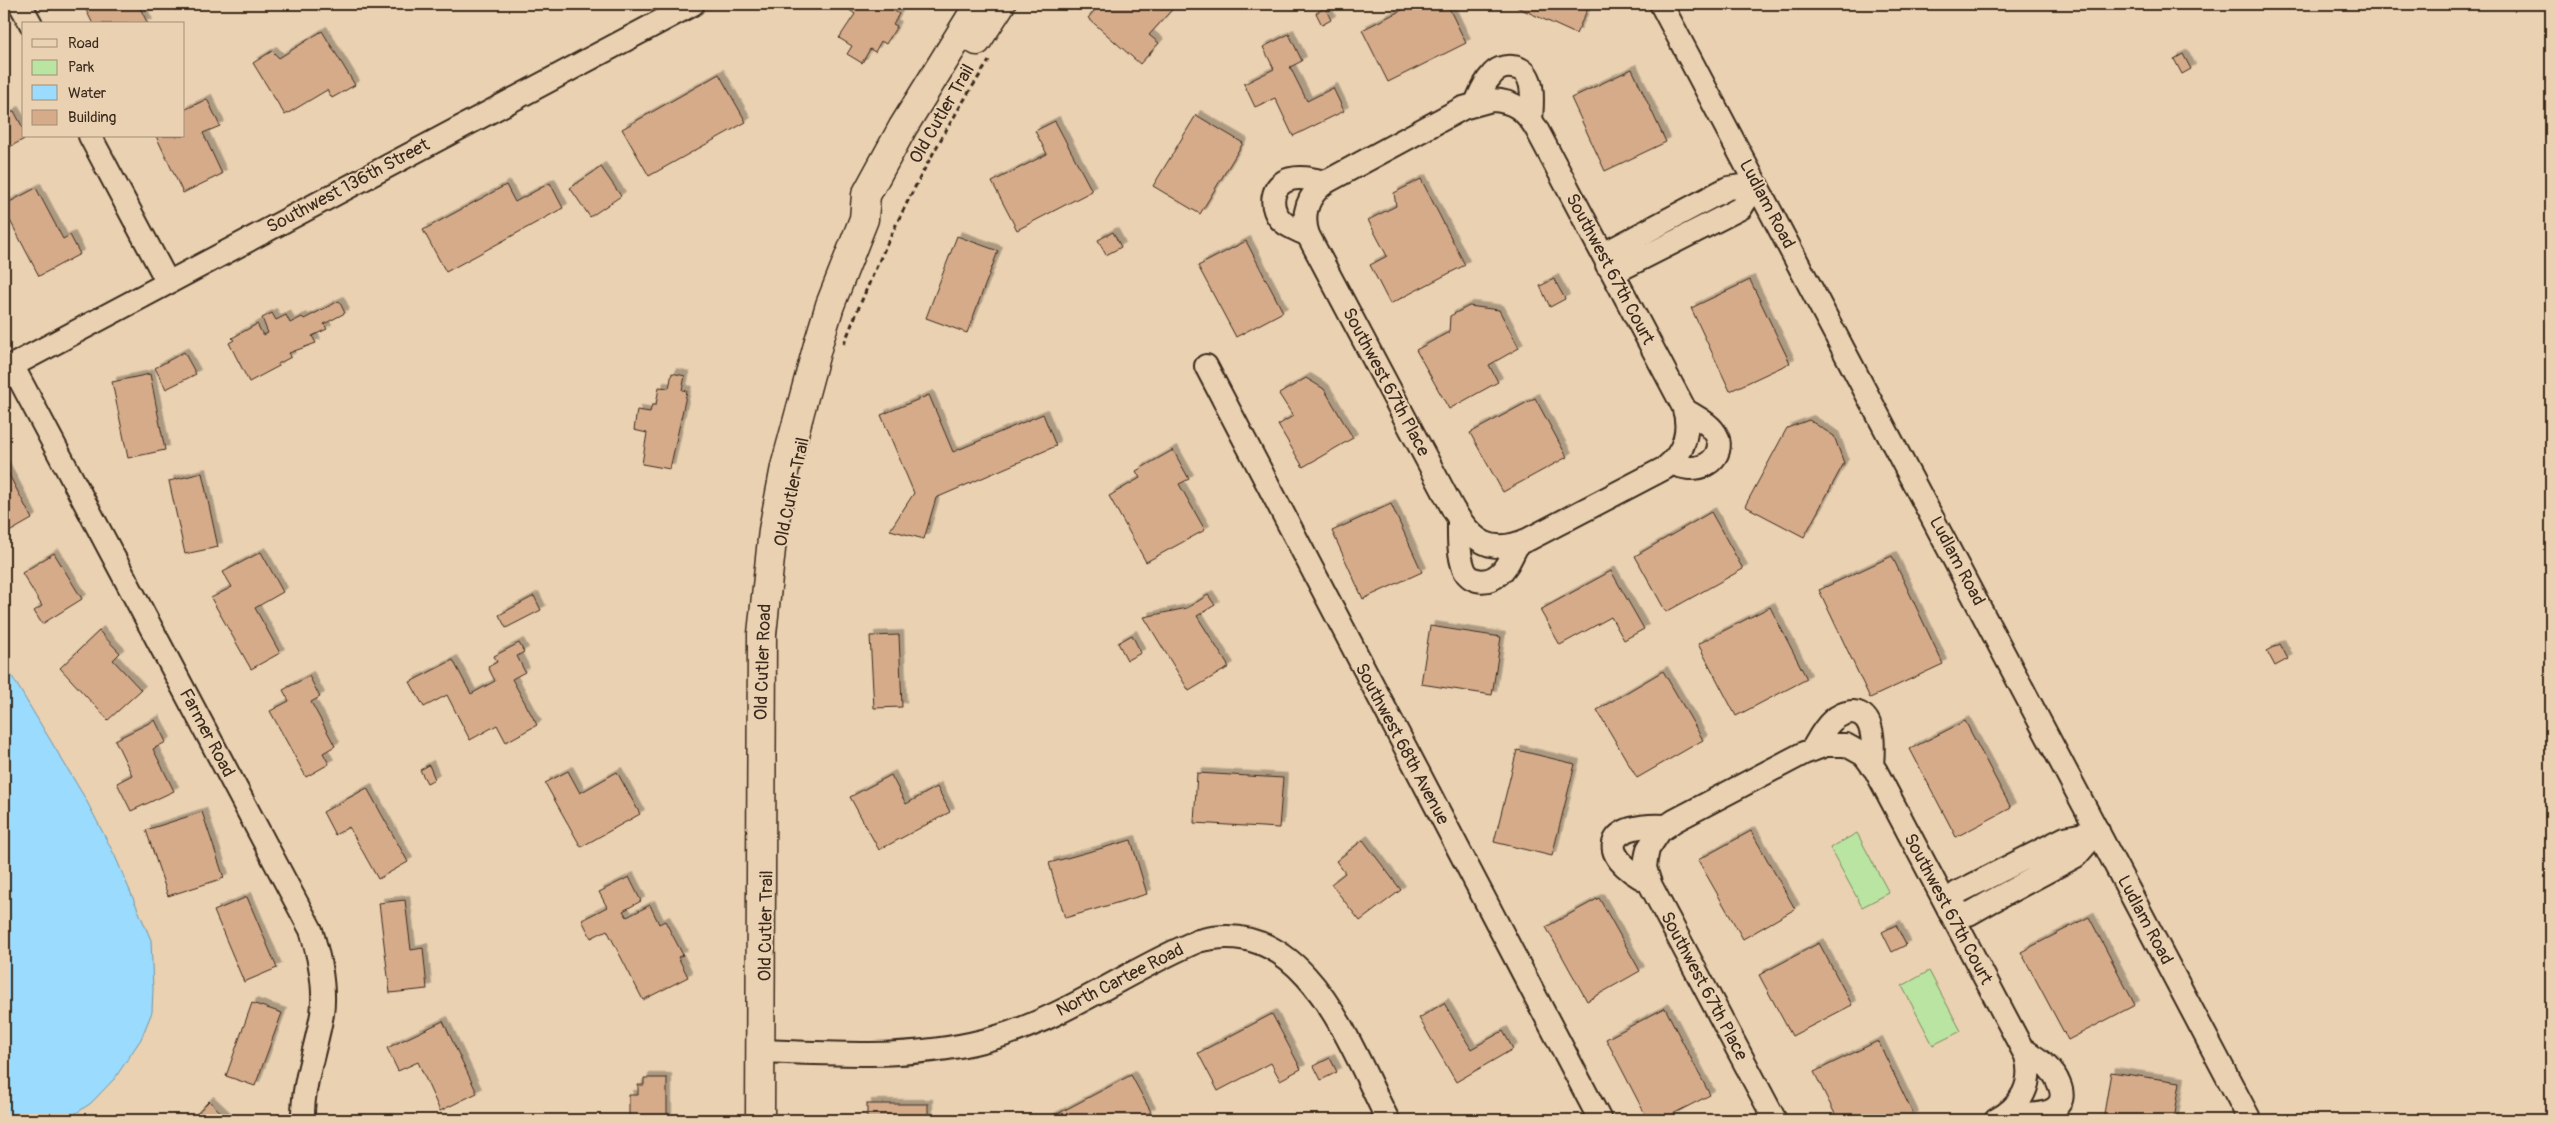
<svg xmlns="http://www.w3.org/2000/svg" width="2555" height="1124" viewBox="0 0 2555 1124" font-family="Pangolin,sans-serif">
	<defs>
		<filter id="shadow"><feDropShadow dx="4.5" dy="-4.5" stdDeviation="0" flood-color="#0004"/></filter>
	</defs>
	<rect width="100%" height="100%" fill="#e9d1b1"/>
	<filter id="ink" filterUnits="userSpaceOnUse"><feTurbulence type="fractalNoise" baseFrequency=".02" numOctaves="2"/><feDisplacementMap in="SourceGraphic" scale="10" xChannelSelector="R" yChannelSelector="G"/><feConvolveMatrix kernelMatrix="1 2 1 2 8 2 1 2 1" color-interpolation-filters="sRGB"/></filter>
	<g filter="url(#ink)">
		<!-- green -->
		<g fill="#b9e4a1" stroke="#7a8760">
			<path d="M1857,833L1889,893L1862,907L1830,848Z"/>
			<path d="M1929,971L1961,1031L1933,1045L1902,986Z"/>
		</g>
		<!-- water -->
		<path fill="#9bdbfd" stroke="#7594a4" d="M4,663L85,798L115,856L151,940L153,989L152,1012L141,1039L115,1078L91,1103L66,1120H4Z"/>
		<!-- building -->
		<g fill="#d5ab8a" stroke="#3b2a1e" filter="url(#shadow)">
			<path d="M83,4H138L148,24H93Z"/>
			<path d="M845,4H898L893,10L899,14L893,24L897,26L886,44L881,41L875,52L870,49L862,63L847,54L852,46L839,38L855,14L844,6Z"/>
			<path d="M1100,4L1107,7L1109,4H1177L1149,35L1159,43L1140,64L1088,18Z"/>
			<path d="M1414,4H1447L1466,43L1388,82L1362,30Z"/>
			<path d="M1510,4H1590L1576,34Z"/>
			<path d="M1325,8L1331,20L1322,25L1316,13Z"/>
			<path d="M322,31L355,85L332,98L327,90L285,115L253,63L272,51L279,58Z"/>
			<path d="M1289,34L1302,61L1290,67L1307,101L1333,88L1344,111L1293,136L1275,98L1255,107L1244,84L1274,69L1263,47Z"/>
			<path d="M2183,54L2191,69L2182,74L2174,59Z"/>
			<path d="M1632,69L1666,142L1605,171L1571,98Z"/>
			<path d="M719,74L746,122L649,176L622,129Z"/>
			<path d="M207,99L220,126L203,133L222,174L183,193L156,136H184V110Z"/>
			<path d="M14,111L24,130V136L28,137L4,150V117Z"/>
			<path d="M1196,115L1243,143L1200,214L1153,186Z"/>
			<path d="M1055,121L1092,191L1017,230L992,182L1047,154L1035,131Z"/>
			<path d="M601,167L621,196L590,217L570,188Z"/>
			<path d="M1421,179L1465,265L1390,304L1370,265L1387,256L1368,220L1396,206L1394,193Z"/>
			<path d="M550,183L563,208L446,272L423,230L506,185L515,202Z"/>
			<path d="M36,188L63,239L70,235L80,254L39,276L4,209V205Z"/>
			<path d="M1113,232L1121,247L1106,255L1098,240Z"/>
			<path d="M957,236L998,251L967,333L926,318Z"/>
			<path d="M1246,241L1283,312L1236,337L1198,266Z"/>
			<path d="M1554,279L1565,299L1550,307L1540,286Z"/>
			<path d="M1750,280L1790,363L1730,391L1691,308Z"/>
			<path d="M339,301L345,313L324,324L327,329L312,336L316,343L289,353L291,357L278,364L279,366L249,382L229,343L234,340L232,338L257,324L263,335L268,333L262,318L272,313L276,320L286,315L290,323L302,317L304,319Z"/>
			<path d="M1469,306L1499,310L1519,348L1489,365L1498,382L1449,409L1416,350L1449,332L1450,316Z"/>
			<path d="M184,352L196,374L166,389L155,368Z"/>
			<path d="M672,373L685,376L682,390L687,391L670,469L642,464L647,433L634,430L637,410L650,412L652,405H656L659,387L669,388Z"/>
			<path d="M150,374L165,450L128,458L112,382Z"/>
			<path d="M1306,378L1324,389L1353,438L1303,467L1278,425L1293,416L1279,394Z"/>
			<path d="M929,395L953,452L1043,414L1056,446L936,498L924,539L890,530L914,493L881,415Z"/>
			<path d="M1535,398L1567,457L1503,492L1470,433Z"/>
			<path d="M1809,420L1834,436L1844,463L1804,537L1745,506L1787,428Z"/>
			<path d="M1173,450L1189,479L1179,484L1205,530L1146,562L1109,496L1140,478L1136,471Z"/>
			<path d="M4,465L32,519L4,535Z"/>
			<path d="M202,473L218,547L185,554L169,481Z"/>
			<path d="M1391,504L1422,572L1363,599L1332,531Z"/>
			<path d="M1711,512L1743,569L1666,612L1635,556Z"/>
			<path d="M261,552L283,592L255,608L280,653L251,669L211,598L232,587L223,572Z"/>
			<path d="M54,553L82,599L42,624L34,611L42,606L22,573Z"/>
			<path d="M1892,556L1943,664L1870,698L1819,590Z"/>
			<path d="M1611,571L1644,629L1624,640L1611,617L1560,645L1540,610Z"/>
			<path d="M1208,595L1215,605L1197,616L1229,667L1189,691L1144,617L1187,608Z"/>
			<path d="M534,596L541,610L506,628L499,615Z"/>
			<path d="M1770,607L1807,679L1736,716L1698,644Z"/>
			<path d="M1430,626L1501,637L1492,695L1421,684Z"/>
			<path d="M99,631L120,653L113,660L141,690L108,720L60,668Z"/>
			<path d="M899,635L902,707L874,708L870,636Z"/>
			<path d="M1132,635L1141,653L1127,660L1118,643Z"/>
			<path d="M519,643L524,652L517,656L525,672L512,679L537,725L506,742L497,725L470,740L447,695L424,707L410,682L453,660L471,694L495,681L488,667L497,662L494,656Z"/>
			<path d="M2280,644L2288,659L2275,666L2267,651Z"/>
			<path d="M1663,671L1703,740L1637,778L1597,710Z"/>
			<path d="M309,676L320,697L311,702L335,746L323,753L329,764L306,777L270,711L289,701L283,690Z"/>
			<path d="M155,720L166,742L153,749L174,791L131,811L117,783L132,775L115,740Z"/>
			<path d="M1965,721L2011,808L1956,837L1910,749Z"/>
			<path d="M1517,750L1575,764L1552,856L1494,842Z"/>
			<path d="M429,765L435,779L427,783L420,770Z"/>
			<path d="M568,771L580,793L617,772L640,814L581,847L545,783Z"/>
			<path d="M1197,773L1283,778L1279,828L1194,823Z"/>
			<path d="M891,775L906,804L937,787L950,812L879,850L850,797Z"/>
			<path d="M367,788L408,862L378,879L349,827L335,835L323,812Z"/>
			<path d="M202,812L224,878L168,896L146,830Z"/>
			<path d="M1751,831L1795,909L1743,939L1698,860Z"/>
			<path d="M1131,840L1147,894L1065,918L1049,863Z"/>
			<path d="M1363,840L1401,890L1360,921L1331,884L1345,873L1336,861Z"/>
			<path d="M629,877L641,901L623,911L627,917L650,905L659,924L665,921L683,955L678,957L688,977L643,1000L607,930L591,938L582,920L607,907L599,892Z"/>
			<path d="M247,897L277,968L244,982L214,911Z"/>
			<path d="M1599,898L1640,971L1587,1001L1546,927Z"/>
			<path d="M405,900L411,950L423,948L427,989L390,993L379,903Z"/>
			<path d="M2089,917L2135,1005L2068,1040L2021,952Z"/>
			<path d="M1896,925L1906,945L1892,952L1882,932Z"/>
			<path d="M1819,943L1852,1005L1792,1036L1759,975Z"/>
			<path d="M252,1003L282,1013L255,1086L226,1076Z"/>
			<path d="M1444,1003L1471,1049L1503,1031L1513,1049L1456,1082L1419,1018Z"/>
			<path d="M1665,1008L1710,1095L1661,1120H1648L1606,1039Z"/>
			<path d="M1272,1014L1301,1069L1280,1080L1271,1063L1218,1091L1198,1053Z"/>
			<path d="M443,1021L477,1093L440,1111L418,1062L398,1071L387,1048Z"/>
			<path d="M1878,1041L1914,1116L1905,1120H1838L1814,1072Z"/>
			<path d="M1330,1058L1337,1072L1321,1080L1314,1066Z"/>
			<path d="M2111,1072L2180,1082L2174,1120H2103Z"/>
			<path d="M1131,1075L1151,1112L1135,1120H1046Z"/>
			<path d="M644,1078H667V1120H629V1095H638V1085H644Z"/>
			<path d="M209,1101L229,1120H191Z"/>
			<rect x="867" y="1104" width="61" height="16"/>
		</g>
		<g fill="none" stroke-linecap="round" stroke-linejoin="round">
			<defs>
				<g id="minor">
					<path d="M20,4L31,24"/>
					<path d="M1661,4L2250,1120"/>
					<path d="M1492,100C1514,101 1525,110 1536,128L1683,406C1691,429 1685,453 1665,468L1529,539C1491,556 1473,542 1453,509L1308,235C1301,214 1308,195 1326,182L1463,108Z"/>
					<path d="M1476,103C1480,94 1484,83 1491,76C1496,69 1504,66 1512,67C1537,69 1532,102 1531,120"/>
					<path d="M90,136L167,281"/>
					<path d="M1756,184L1741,208L1623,268L1607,265L1613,249L1728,188Z"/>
					<path d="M1308,235C1300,231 1290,228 1283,222C1268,209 1270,184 1291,179C1302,176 1315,180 1326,182"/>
					<path d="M12,365L311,930C319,956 326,986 322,1014C316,1050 302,1084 303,1120"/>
					<path d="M1206,366L1600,1120"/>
					<path d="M4,370L693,4"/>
					<path d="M1671,463C1677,465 1684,468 1690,468C1712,469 1728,448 1713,430C1706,421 1694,416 1685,410"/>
					<path d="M1459,519C1459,535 1458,553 1464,569C1470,583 1488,584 1499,574C1508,567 1512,554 1518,544"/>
					<path d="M1812,750C1818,740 1823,729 1832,721C1837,716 1846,712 1853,712C1877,714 1873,750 1872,766"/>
					<path d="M2098,831L2076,856L1992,901L1969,914L1949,911L1957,893L2065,838Z"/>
					<path d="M1649,882C1593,853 1607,822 1667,826"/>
					<path d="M760,1051C838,1054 921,1060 997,1037C1068,1016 1130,969 1198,941C1306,912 1350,1047 1388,1120"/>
					<path d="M2009,1112C2028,1118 2073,1116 2059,1084C2053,1067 2036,1058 2023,1049"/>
					<path d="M1775,1120L1651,886L1645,868L1646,859L1648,849L1660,831L1674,821L1804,753L1826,745H1846L1864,755L1876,771L2026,1056C2034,1084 2021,1107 1996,1120"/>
				</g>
				<g id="major">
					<path d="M977,41L1001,4"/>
					<path d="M760,1120L762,634L773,530L785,467L819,341L830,305L864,219L866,195L903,127L979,4"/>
				</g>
			</defs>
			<!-- minor casing -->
			<use href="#minor" stroke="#3b2a1e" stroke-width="26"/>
			<!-- major casing -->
			<use href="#major" stroke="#3b2a1e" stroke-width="31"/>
			<!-- path -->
			<path stroke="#3b2a1e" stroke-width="3" stroke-dasharray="5 4" stroke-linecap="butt" d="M844,344C883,245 930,150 989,61"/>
			<!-- minor -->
			<use href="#minor" stroke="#e9d1b1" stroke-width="22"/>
			<!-- major -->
			<use href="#major" stroke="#e9d1b1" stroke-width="28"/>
		</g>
	</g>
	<g text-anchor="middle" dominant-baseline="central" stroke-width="4" stroke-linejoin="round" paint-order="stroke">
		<!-- street labels -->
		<g font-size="18" fill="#3b2a1e" stroke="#e9d1b1">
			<text transform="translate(942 114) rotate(-60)">Old Cutler Trail</text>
			<text transform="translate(348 186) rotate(-28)">Southwest 136th Street</text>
			<text transform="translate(1767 204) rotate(62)">Ludlam Road</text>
			<text transform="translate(1610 269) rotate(62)">Southwest 67th Court</text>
			<text transform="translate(1386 382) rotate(62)">Southwest 67th Place</text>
			<text transform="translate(792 492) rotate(-78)">Old Cutler Trail</text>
			<text transform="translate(1957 561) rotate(62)">Ludlam Road</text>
			<text transform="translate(763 662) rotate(-88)">Old Cutler Road</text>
			<text transform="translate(207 733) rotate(62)">Farmer Road</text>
			<text transform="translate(1402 744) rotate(62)">Southwest 68th Avenue</text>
			<text transform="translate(1948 909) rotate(62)">Southwest 67th Court</text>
			<text transform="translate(2145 920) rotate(62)">Ludlam Road</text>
			<text transform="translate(766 926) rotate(-89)">Old Cutler Trail</text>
			<text transform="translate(1120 980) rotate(-27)">North Cartee Road</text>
			<text transform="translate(1704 986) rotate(62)">Southwest 67th Place</text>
		</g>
	</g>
	<!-- margin -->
	<rect width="2555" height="1124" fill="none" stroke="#e9d1b1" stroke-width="20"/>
	<rect x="10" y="10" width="2535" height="1104" fill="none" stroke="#3b2a1e" stroke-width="2" filter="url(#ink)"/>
	<!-- legend -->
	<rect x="22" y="22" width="162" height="115" fill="#e9d1b1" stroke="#a38e76"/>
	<rect x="32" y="39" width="25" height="8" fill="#e9d1b1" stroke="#a38e76"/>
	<text x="68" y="48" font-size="15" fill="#3b2a1e">Road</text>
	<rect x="32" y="60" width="25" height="15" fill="#b9e4a1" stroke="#a38e76"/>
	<text x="68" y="72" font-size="15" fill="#3b2a1e">Park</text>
	<rect x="32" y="85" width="25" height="15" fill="#9bdbfd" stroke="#a38e76"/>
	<text x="68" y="98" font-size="15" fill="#3b2a1e">Water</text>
	<rect x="32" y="110" width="25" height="15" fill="#d5ab8a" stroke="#a38e76"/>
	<text x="68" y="122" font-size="15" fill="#3b2a1e">Building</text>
</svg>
